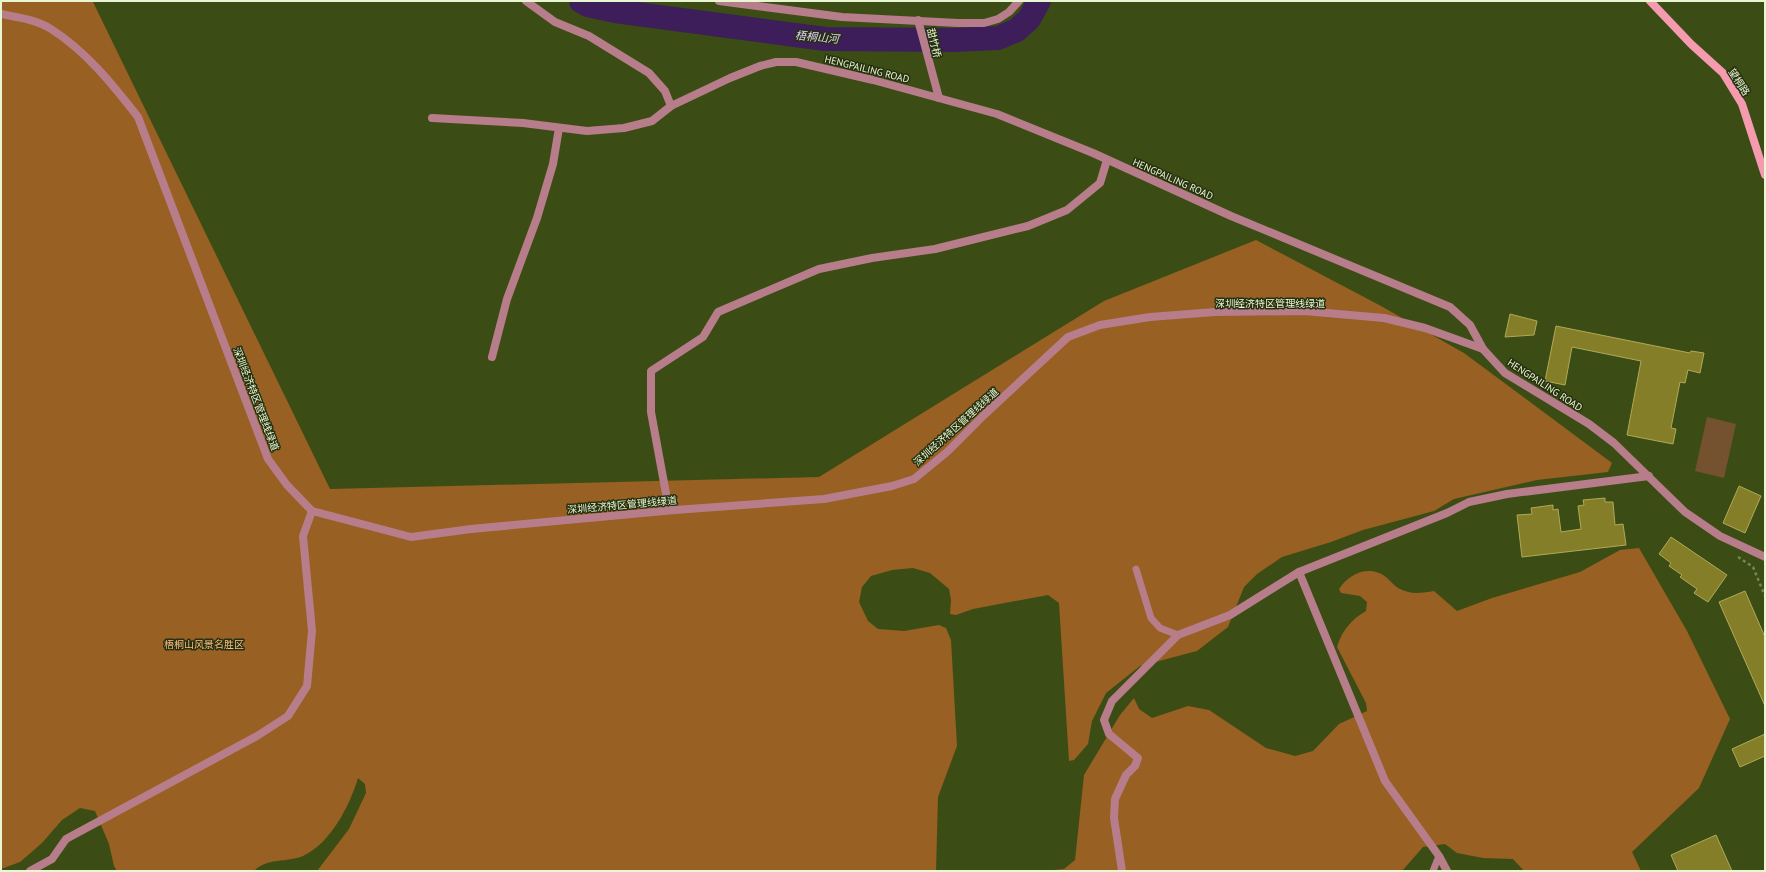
<svg xmlns="http://www.w3.org/2000/svg" width="1766" height="872" viewBox="0 0 1766 872" font-family="'PT Sans','Noto Sans SC',sans-serif">
	<rect width="100%" height="100%" fill="#3b4d14"/>
	<!-- green -->
	<path fill="#74522f" d="M1707,417L1736,424L1724,478L1695,471Z"/>
	<!-- forest -->
	<g fill="#986022">
		<path d="M1,1H90L93,2L330,489L819,477L1104,301L1256,240L1381,306L1464,353L1612,463L1608,472L1537,480L1454,499L1434,511L1363,530L1331,542L1282,557L1257,574L1244,587L1228,627L1197,651L1140,666L1106,693L1092,721L1088,744L1074,760L1069,761L1059,603L1048,595L973,609L956,615L950,614L951,600L949,589L930,573L913,568L892,570L871,576L862,587L859,602L868,621L878,629L904,631L939,625L946,628L951,640L957,746L938,797L936,871H317L349,829L366,793L365,784L358,778C350,805 331,843 303,856C286,863 268,857 254,871H117L114,866L109,844L95,811L80,808L62,820L42,843L20,862L1,869Z"/>
		<path d="M1639,548L1687,631L1730,719L1699,788L1632,852L1641,871H1524L1513,859L1483,858L1457,853L1445,844L1423,847L1402,871H1042L1064,869L1075,860L1084,775L1120,715L1134,698L1139,709L1152,718L1188,706L1209,710L1266,748L1295,756L1313,751L1339,724L1367,711L1366,703L1337,647C1342,630 1352,619 1366,611L1367,602L1360,596L1341,593L1339,589C1348,576 1363,567 1379,573C1386,575 1392,584 1398,588C1410,595 1422,593 1434,591L1457,611L1492,598L1580,572L1620,550Z"/>
	</g>
	<g fill="none" stroke-linecap="round" stroke-linejoin="round">
		<!-- river -->
		<path stroke="#3d1e5a" stroke-width="24" d="M581,1L588,5L615,11L825,39L953,40L998,38L1017,30L1029,19L1039,1"/>
	</g>
	<!-- building -->
	<g fill="#847e29" stroke="#b0aa58">
		<path d="M1510,314L1537,321L1534,335L1505,337Z"/>
		<path d="M1556,326L1690,353L1691,351L1704,353L1700,373L1688,370L1685,383L1680,382L1671,428L1676,429L1673,444L1627,435L1641,361L1572,347L1565,385L1545,381Z"/>
		<path d="M1739,486L1761,496L1745,533L1723,523Z"/>
		<path d="M1605,498V502H1613L1615,525L1623,524L1626,545L1522,557L1517,515L1532,514L1531,508L1553,505V510L1558,509L1561,532L1581,529L1578,506L1584,505L1583,500Z"/>
		<path d="M1671,537L1727,575L1708,602L1694,593L1697,589L1680,577L1682,575L1669,566L1671,563L1659,554Z"/>
		<path d="M1745,591L1765,637V706L1719,602Z"/>
		<path d="M1765,734V756L1740,767L1732,749Z"/>
		<path d="M1716,835L1732,871H1678L1671,855Z"/>
	</g>
	<g fill="none" stroke-linecap="round" stroke-linejoin="round">
		<!-- path -->
		<path stroke="#768754" stroke-width="2.5" stroke-dasharray="3 3" stroke-linecap="butt" d="M1738,557L1753,567L1765,596"/>
		<!-- lane -->
		<g stroke="#b77d8a" stroke-width="7">
			<path d="M1136,569L1151,618L1160,628L1178,635"/>
			<path d="M1433,871L1439,856"/>
		</g>
		<!-- street -->
		<g stroke="#b77d8a" stroke-width="8">
			<path d="M526,1L555,22L589,36L649,73L665,91L671,106L730,78L760,66L776,62H796L873,80L997,114L1093,153L1231,216L1450,307L1470,325L1483,349L1505,373L1589,424L1614,443L1685,512L1720,536L1765,557"/>
			<path d="M719,1L842,17L958,23H984L998,19L1009,12L1019,1"/>
			<path d="M1,14C17,17 37,20 51,29C86,51 113,85 138,117L268,459L287,485L312,511L411,537L471,529L675,510L824,499L892,486L914,479L947,452L984,415L1068,337L1100,325L1150,317L1215,312L1304,311L1384,318L1425,328L1483,349"/>
			<path d="M918,20L939,98"/>
			<path d="M432,118L523,123L587,131L624,128L652,121L671,106"/>
			<path d="M492,357L507,299L537,218L553,164L559,128"/>
			<path d="M669,510L651,412V371L703,337L718,312L819,269L872,258L935,249L1028,226L1067,210L1100,183L1107,160"/>
			<path d="M1299,572L1385,781L1439,856L1447,871"/>
			<path d="M30,871L52,859L66,839L257,736L288,716L307,686L312,631L303,536L312,511"/>
			<path d="M1122,871L1114,818L1115,799L1126,775L1135,766L1138,758L1109,734L1104,720L1112,701L1178,635L1230,615L1299,572L1447,513L1469,502L1507,494L1649,476"/>
		</g>
		<!-- secondary -->
		<path stroke="#f59aaf" stroke-width="8" d="M1650,1L1691,44L1723,73L1742,104L1765,175"/>
	</g>
	<g text-anchor="middle" dominant-baseline="central" stroke-width="3" stroke-linejoin="round" paint-order="stroke">
		<!-- street labels -->
		<g font-size="10" fill="#e8f7d1" stroke="#263011">
			<text transform="translate(934 43) rotate(76)">甜竹桥</text>
			<text transform="translate(867 69) rotate(14)">HENGPAILING ROAD</text>
			<text transform="translate(1739 82) rotate(57)">望桐路</text>
			<text transform="translate(1173 179) rotate(24)">HENGPAILING ROAD</text>
			<text x="1270" y="303">深圳经济特区管理线绿道</text>
			<text transform="translate(1545 385) rotate(33)">HENGPAILING ROAD</text>
			<text transform="translate(256 399) rotate(69)">深圳经济特区管理线绿道</text>
			<text transform="translate(956 427) rotate(-42)">深圳经济特区管理线绿道</text>
			<text transform="translate(622 505) rotate(-5)">深圳经济特区管理线绿道</text>
		</g>
		<!-- park labels -->
		<g font-size="10" fill="#fdbd7f" stroke="#263011">
			<text x="204" y="644">梧桐山风景名胜区</text>
		</g>
		<!-- water labels -->
		<g font-size="11" font-style="italic" fill="#e3d3f9" stroke="#263011">
			<text transform="translate(817 37) rotate(5)">梧桐山河</text>
		</g>
	</g>
	<!-- border -->
	<rect width="1766" height="872" fill="none" stroke="#e8f7d1" stroke-width="4"/>
</svg>
